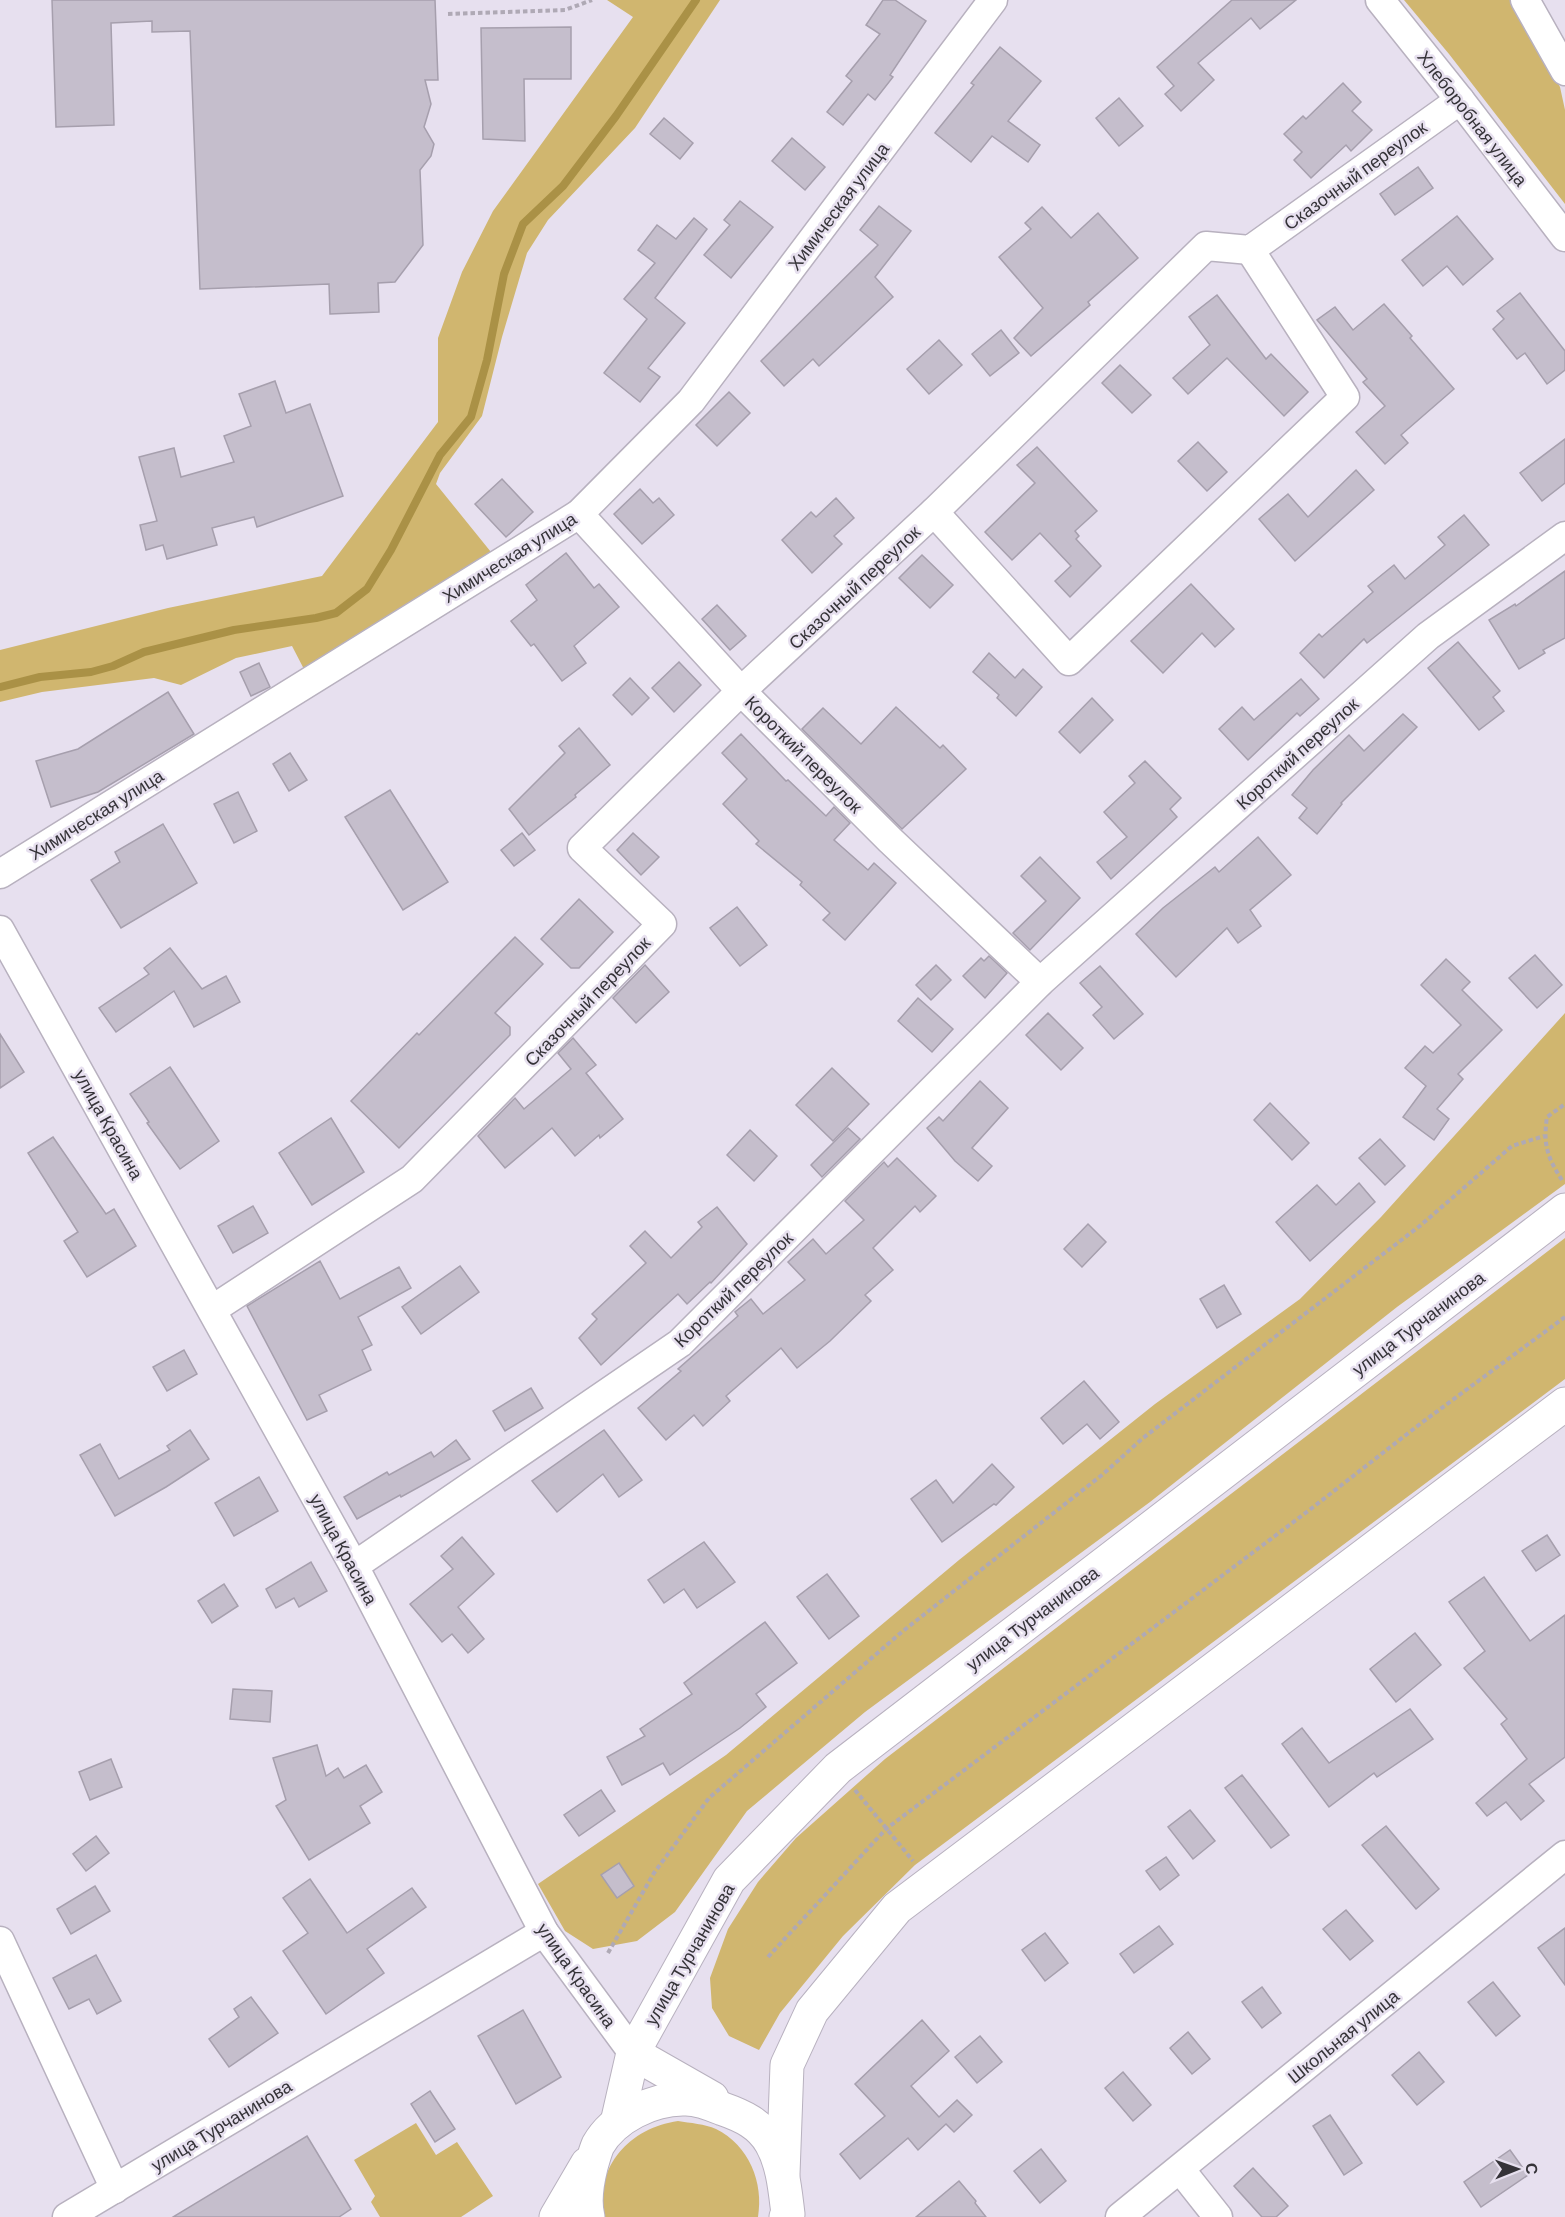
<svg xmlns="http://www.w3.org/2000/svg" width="1565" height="2217" viewBox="0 0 1565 2217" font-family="Barlow,sans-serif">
	<rect width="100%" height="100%" fill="#e7e0ef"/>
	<!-- green -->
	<g fill="#d0b66f">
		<path d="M607,0H720L635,128L548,220L527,253L502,337L482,416L440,473L436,484L495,557L306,673L292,646L236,658L181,685L154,678L42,692L0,702V650L168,608L322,576L438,422V338L462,272L493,211L633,17Z"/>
		<path d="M1404,0H1510L1560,87L1565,110V204L1449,54Z"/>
		<path d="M1565,1013V1184L1397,1307L1150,1502L865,1712L747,1811L675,1912L637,1941L593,1949L565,1931L538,1884L726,1755L959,1560L1155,1404L1300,1299L1381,1217Z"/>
		<path d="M1565,1238V1379L915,1865L843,1936L780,2013L759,2050L729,2036L712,2008L710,1978L728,1929L758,1882L796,1838L885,1759Z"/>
		<path d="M678,2121C690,2123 705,2124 716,2129C749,2145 764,2183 758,2217H604C594,2166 630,2128 678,2121Z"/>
		<path d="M416,2123L436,2155L457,2142L493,2196L461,2217H380L371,2202L375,2196L354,2160Z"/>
	</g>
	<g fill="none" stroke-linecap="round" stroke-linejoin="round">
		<!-- stream -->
		<path stroke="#aa9146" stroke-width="8" d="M0,687L40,677L91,672L113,666L144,652L234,630L316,618L336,613L367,589L391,550L440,455L471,417L487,360L504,274L523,224L563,186L616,116L696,0"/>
	</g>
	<!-- building -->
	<g fill="#c5becc" stroke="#a69fad" stroke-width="1.5">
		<path d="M52,0H435L438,80H425L431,104L424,127L434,144L431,156L420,170L423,245L395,282L378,283L379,312L330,314L329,284L200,289L190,31L152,32V21L111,23L114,125L56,127Z"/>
		<path d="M883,0H895L926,21L890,75L893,77L875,100L868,94L843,125L827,112L852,81L846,76L880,34L866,25Z"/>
		<path d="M1232,0H1296L1260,29L1251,18L1198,63L1214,80L1181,111L1165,94L1174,86L1157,67Z"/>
		<path d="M571,27V79H524L525,141L483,139L481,28Z"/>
		<path d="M1000,47L1041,81L1008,121L1040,145L1028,162L992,136L971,162L935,133L974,85L971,83Z"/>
		<path d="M1343,83L1361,102L1352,111L1372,130L1351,151L1346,145L1311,178L1294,160L1302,152L1284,134L1303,116L1306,119Z"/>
		<path d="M1119,98L1143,126L1119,146L1096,118Z"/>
		<path d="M664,118L693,143L680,159L650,134Z"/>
		<path d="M792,138L825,167L805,190L772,161Z"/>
		<path d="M1418,167L1433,188L1395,215L1380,194Z"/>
		<path d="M740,201L773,227L731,278L704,255L730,225L724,220Z"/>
		<path d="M879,206L911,231L875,277L893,297L819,366L813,359L784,386L761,361L878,245L860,230Z"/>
		<path d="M1042,207L1071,238L1098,213L1138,258L1088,302L1090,305L1031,356L1014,338L1043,308L999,257L1031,229L1025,223Z"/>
		<path d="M1457,216L1493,259L1463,285L1447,266L1423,286L1402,260Z"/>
		<path d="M694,218L707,229L655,298L685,323L648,368L660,377L640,402L604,373L647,319L624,299L655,263L638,250L657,225L676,239Z"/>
		<path d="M1520,293L1565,351V370L1547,384L1525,353L1517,359L1493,329L1504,319L1497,311Z"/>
		<path d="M1217,295L1266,359L1271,354L1308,392L1284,416L1227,358L1188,394L1173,378L1210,345L1189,317Z"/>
		<path d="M1384,304L1412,336L1410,338L1454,389L1401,435L1408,443L1385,464L1356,432L1385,406L1363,382L1367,379L1317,320L1335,307L1353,330Z"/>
		<path d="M1001,330L1019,353L990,376L972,354Z"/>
		<path d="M939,340L962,365L929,394L907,369Z"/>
		<path d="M1120,365L1151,395L1132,413L1102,383Z"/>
		<path d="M275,381L286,413L310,404L343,496L257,527L254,517L212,528L217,545L167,559L163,545L146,550L140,525L157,521L139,457L174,448L181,477L234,462L224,436L251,426L239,394Z"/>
		<path d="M729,392L750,413L717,446L696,425Z"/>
		<path d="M1565,439V483L1542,501L1520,473Z"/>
		<path d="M1198,442L1227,472L1207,491L1178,461Z"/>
		<path d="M1037,447L1097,511L1075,531L1079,536L1076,539L1101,566L1070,597L1055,581L1071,566L1040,533L1012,560L985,532L1035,483L1017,465Z"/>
		<path d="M1356,470L1374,490L1295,561L1259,519L1288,494L1308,517Z"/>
		<path d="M502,479L533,512L506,537L475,504Z"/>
		<path d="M640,489L653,503L659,498L674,515L642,544L614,514Z"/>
		<path d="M836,498L854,518L834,536L842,544L812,573L782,540L811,512L816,517Z"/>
		<path d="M1464,515L1489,545L1367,643L1364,639L1324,678L1300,653L1319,634L1322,637L1373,592L1368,586L1394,565L1405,579L1445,545L1438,537Z"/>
		<path d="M566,553L594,588L599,584L619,607L574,646L586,663L562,681L534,644L531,646L511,621L537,600L526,585Z"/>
		<path d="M922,555L953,585L930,608L899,578Z"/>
		<path d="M1565,571V638L1543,650L1545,653L1519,669L1489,620L1515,604L1516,606Z"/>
		<path d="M1191,584L1234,629L1215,647L1202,633L1163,673L1131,641Z"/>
		<path d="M717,605L746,636L730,650L702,619Z"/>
		<path d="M1458,642L1500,691L1493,697L1504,711L1479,730L1428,668Z"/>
		<path d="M989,653L1015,678L1023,669L1042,687L1016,716L997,698L999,695L973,672Z"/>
		<path d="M679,662L701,685L674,712L652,688Z"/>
		<path d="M259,663L270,687L251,696L240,672Z"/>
		<path d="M630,678L649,698L632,715L613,695Z"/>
		<path d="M1301,679L1319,699L1300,716L1297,713L1248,760L1219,729L1242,707L1254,720Z"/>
		<path d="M168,692L194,734L98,792L51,807L36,761L78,749Z"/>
		<path d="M1092,698L1113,720L1080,753L1059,732Z"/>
		<path d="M896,707L940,748L943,745L966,769L902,829L802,729L823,708L861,744Z"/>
		<path d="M1403,714L1417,727L1341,803L1342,804L1317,834L1299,818L1307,808L1292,795L1313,770L1349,735L1364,751Z"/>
		<path d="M579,728L610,765L575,795L576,797L529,835L509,809L565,753L559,746Z"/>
		<path d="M741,734L786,781L788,780L826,816L834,807L850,823L834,840L868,870L874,863L896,883L845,940L823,920L830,913L800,885L802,882L756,844L759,841L723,804L747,779L722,753Z"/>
		<path d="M290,753L307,780L289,791L273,764Z"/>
		<path d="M1145,761L1181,798L1170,809L1177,817L1111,879L1097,862L1127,837L1104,812L1135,783L1129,776Z"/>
		<path d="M390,790L448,882L403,910L345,817Z"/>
		<path d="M238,792L257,831L234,843L214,804Z"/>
		<path d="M163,824L197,883L121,928L91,880L120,862L115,852Z"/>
		<path d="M522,833L535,850L514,866L501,850Z"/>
		<path d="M633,833L659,857L641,875L617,850Z"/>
		<path d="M1258,837L1291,875L1250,910L1261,926L1238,943L1227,928L1176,977L1136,934L1163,908L1215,867L1219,872Z"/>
		<path d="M1040,857L1080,898L1030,950L1013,933L1046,901L1021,876Z"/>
		<path d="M579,899L613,932L579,968H571L541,939Z"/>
		<path d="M737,907L767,945L740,966L710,928Z"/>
		<path d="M515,937L543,964L495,1013L510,1027V1035L399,1148L351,1101L417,1033L419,1035Z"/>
		<path d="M170,948L202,989L226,976L240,1002L194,1027L174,991L116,1032L99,1008L149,974L144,968Z"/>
		<path d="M1535,955L1562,985L1537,1008L1509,978Z"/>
		<path d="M989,956L1007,973L985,998L963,976L981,958L984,961Z"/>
		<path d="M1446,959L1470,982L1462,990L1502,1030L1458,1074L1463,1079L1437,1109L1449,1119L1434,1140L1403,1117L1426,1086L1405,1068L1425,1046L1433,1053L1461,1025L1421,985Z"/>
		<path d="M645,965L669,992L636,1023L613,998Z"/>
		<path d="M936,965L951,980L931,1000L916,985Z"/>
		<path d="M1100,966L1143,1014L1114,1039L1093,1015L1102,1007L1080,983Z"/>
		<path d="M918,998L953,1029L932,1052L898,1021Z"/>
		<path d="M1048,1013L1083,1048L1061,1070L1026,1035Z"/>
		<path d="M0,1034L24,1072L0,1088Z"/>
		<path d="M573,1038L596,1065L586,1073L623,1119L600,1138L599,1135L575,1156L552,1128L505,1168L478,1136L515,1098L524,1109L571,1069L558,1053Z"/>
		<path d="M170,1067L219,1141L180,1169L147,1123L149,1122L130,1094Z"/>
		<path d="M832,1068L869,1104L833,1141L796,1105Z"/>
		<path d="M980,1081L1008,1108L972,1148L992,1166L978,1181L955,1161L927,1128L939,1117L943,1121Z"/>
		<path d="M1270,1103L1309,1143L1292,1160L1254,1120Z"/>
		<path d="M331,1118L364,1172L312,1205L279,1153Z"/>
		<path d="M848,1128L860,1139L822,1177L811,1165Z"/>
		<path d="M750,1130L777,1156L754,1181L727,1155Z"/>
		<path d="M53,1137L106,1214L114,1209L136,1246L87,1277L64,1241L78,1232L28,1153Z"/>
		<path d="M1380,1139L1405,1166L1385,1185L1359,1158Z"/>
		<path d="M897,1158L936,1196L920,1212L915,1206L873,1248L893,1270L865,1295L871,1301L830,1341L797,1368L781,1348L726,1396L730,1401L703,1426L694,1415L666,1440L638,1408L681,1371L678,1369L738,1316L735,1312L751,1299L763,1314L805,1280L788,1262L813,1239L826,1254L864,1220L845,1201L884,1162L888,1167Z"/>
		<path d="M1359,1183L1375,1202L1310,1261L1276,1222L1317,1185L1336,1205Z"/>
		<path d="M253,1206L268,1233L233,1253L218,1226Z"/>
		<path d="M717,1207L747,1244L711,1283L710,1282L687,1304L678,1294L601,1365L579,1338L597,1319L592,1314L646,1263L630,1246L645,1231L671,1258L702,1227L698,1222Z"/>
		<path d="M1088,1224L1106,1242L1082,1267L1064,1249Z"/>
		<path d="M320,1261L340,1299L399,1267L411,1288L358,1317L372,1345L362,1350L371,1370L319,1395L327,1411L307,1420L247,1306Z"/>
		<path d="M460,1266L479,1292L421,1334L402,1307Z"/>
		<path d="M1224,1285L1241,1314L1217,1328L1200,1299Z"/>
		<path d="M184,1350L197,1374L167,1391L153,1367Z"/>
		<path d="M1084,1381L1119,1422L1100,1439L1087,1424L1063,1444L1041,1418Z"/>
		<path d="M531,1388L543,1408L505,1431L493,1411Z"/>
		<path d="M190,1430L209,1459L166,1487L115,1516L80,1455L100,1444L119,1479L170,1450L167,1446Z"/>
		<path d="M604,1430L642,1480L619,1497L603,1474L557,1512L532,1481Z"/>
		<path d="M456,1440L470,1459L401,1497L400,1495L357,1519L344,1497L387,1472L389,1475L431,1452L434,1457Z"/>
		<path d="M992,1464L1014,1487L996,1505L994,1504L942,1542L911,1499L936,1480L953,1503Z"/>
		<path d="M259,1477L278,1511L234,1536L215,1503Z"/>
		<path d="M1547,1535L1560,1555L1536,1571L1522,1551Z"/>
		<path d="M462,1537L494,1574L458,1607L484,1639L468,1653L452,1634L442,1642L410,1604L453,1569L441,1556Z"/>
		<path d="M704,1542L735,1582L697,1608L684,1589L664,1603L648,1580Z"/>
		<path d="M311,1562L327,1591L299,1607L294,1598L276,1608L266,1589Z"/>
		<path d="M827,1574L859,1616L829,1639L797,1597Z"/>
		<path d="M1484,1577L1530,1641L1565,1615V1757L1529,1784L1544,1801L1521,1820L1506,1802L1487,1816L1476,1803L1527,1759L1501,1724L1507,1719L1464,1668L1485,1651L1449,1602Z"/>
		<path d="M224,1584L238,1606L212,1623L198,1601Z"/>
		<path d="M765,1622L797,1663L756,1694L766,1707L740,1728L670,1775L663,1763L622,1785L607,1757L645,1736L640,1729L692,1694L684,1683Z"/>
		<path d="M1415,1633L1441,1665L1396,1702L1370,1669Z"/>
		<path d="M233,1689L272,1691L270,1722L230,1719Z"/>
		<path d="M1410,1709L1433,1739L1377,1777L1374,1773L1329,1807L1282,1744L1302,1728L1329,1763Z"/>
		<path d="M317,1745L326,1776L338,1768L344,1778L366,1765L382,1792L360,1806L370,1823L309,1860L276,1806L286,1800L273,1758Z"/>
		<path d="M111,1759L122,1787L90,1800L79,1772Z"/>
		<path d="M1242,1775L1289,1835L1271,1848L1225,1788Z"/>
		<path d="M601,1790L615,1811L579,1836L564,1815Z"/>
		<path d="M1190,1810L1215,1841L1193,1859L1168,1827Z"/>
		<path d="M1386,1826L1439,1889L1416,1909L1362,1845Z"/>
		<path d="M96,1836L109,1853L86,1871L73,1854Z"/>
		<path d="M1166,1857L1179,1875L1160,1890L1146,1871Z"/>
		<path d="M619,1863L634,1886L617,1898L601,1875Z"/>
		<path d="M310,1879L347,1933L412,1888L426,1907L367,1949L384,1973L326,2014L283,1951L308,1933L283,1898Z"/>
		<path d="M95,1886L110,1911L71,1934L57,1909Z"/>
		<path d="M1346,1910L1373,1941L1350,1960L1323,1929Z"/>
		<path d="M1159,1926L1173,1944L1134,1973L1120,1954Z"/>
		<path d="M1565,1928V1985L1538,1948Z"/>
		<path d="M1045,1933L1068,1963L1045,1981L1022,1950Z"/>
		<path d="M96,1955L121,2001L97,2014L89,1999L69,2009L53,1978Z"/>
		<path d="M1493,1982L1520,2016L1496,2036L1468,2002Z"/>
		<path d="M1262,1987L1281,2013L1262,2028L1242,2002Z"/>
		<path d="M251,1997L278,2033L229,2067L209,2039L239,2017L234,2009Z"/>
		<path d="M523,2010L561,2077L516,2104L478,2036Z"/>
		<path d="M922,2020L949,2051L911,2086L939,2117L957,2100L972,2115L954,2132L946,2124L918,2150L908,2138L860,2179L840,2154L885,2116L855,2084Z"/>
		<path d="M1188,2032L1210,2059L1192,2074L1170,2048Z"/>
		<path d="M980,2036L1002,2062L977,2083L955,2057Z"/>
		<path d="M1419,2052L1444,2082L1417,2105L1392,2075Z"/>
		<path d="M1123,2072L1151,2105L1133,2121L1105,2088Z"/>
		<path d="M430,2091L455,2129L435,2142L411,2104Z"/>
		<path d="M1330,2115L1362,2163L1344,2175L1313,2126Z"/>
		<path d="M307,2136L351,2209L339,2217H173Z"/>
		<path d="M1041,2149L1066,2181L1040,2203L1014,2171Z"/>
		<path d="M1510,2150L1528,2175L1481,2207L1464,2182Z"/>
		<path d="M1253,2168L1288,2206L1276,2217H1262L1234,2186Z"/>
		<path d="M959,2181L976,2201L975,2203L986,2217H916Z"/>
	</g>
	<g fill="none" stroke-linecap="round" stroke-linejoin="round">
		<defs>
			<g id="street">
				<path d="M1380,0L1460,100L1565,237"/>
				<path d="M1525,0L1565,71"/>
				<path d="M934,512L1069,661L1345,397L1250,250"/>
				<path d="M579,514L741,691L890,840L1040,982"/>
				<path d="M0,874L579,514L691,401L993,0"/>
				<path d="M0,930L354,1566L544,1932L633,2053"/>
				<path d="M213,1309L412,1179L662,924L582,848L741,691L934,512L1206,246L1250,250L1460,100"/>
				<path d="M354,1566L680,1343L1040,982L1428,636L1565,536"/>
				<path d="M0,1941L115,2189"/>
				<path d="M1180,2169L1218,2217"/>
				<path d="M67,2217L544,1932"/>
				<path d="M1120,2217L1565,1855"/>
			</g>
			<g id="secondary">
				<path d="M633,2053L712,2098"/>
				<path d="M617,2123L633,2053L729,1880L838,1768L1565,1210"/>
				<path d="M783,2174L787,2065L812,2011L897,1908L1565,1404"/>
				<path d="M556,2217L587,2164"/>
				<path d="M588,2217C584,2201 587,2183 591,2167C593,2160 595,2152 598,2145C614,2117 652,2099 683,2099C697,2098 711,2104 723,2109C743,2116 760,2124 771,2143C783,2164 785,2190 788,2214L786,2217"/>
			</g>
		</defs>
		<!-- street casing -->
		<use href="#street" stroke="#b8b1bf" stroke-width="31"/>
		<!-- secondary casing -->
		<use href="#secondary" stroke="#b8b1bf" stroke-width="35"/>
		<!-- path -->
		<g stroke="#afa9b5" stroke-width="4" stroke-dasharray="4.5 3" stroke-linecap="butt">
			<path d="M448,14L565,10L592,0"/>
			<path d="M1562,1180C1547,1157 1543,1144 1547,1117L1565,1104"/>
			<path d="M855,1790L913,1861"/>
			<path d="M608,1953L654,1873L709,1798L903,1631L1102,1475L1143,1438L1421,1225L1512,1146L1544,1136"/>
			<path d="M768,1957L886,1829L1312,1508L1420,1424L1565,1317"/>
		</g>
		<!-- street -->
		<use href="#street" stroke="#fff" stroke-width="28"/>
		<!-- secondary -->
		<use href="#secondary" stroke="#fff" stroke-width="33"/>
	</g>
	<g text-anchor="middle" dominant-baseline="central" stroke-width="5" stroke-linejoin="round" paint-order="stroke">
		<!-- street labels -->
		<g font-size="18" fill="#353338" stroke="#e7e0ef">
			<text transform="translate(1473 118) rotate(52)">Хлеборобная улица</text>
			<text transform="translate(1355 175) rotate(-36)">Сказочный переулок</text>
			<text transform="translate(838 206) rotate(-53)">Химическая улица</text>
			<text transform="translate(509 557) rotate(-32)">Химическая улица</text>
			<text transform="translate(854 587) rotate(-43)">Сказочный переулок</text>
			<text transform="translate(1297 753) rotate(-42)">Короткий переулок</text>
			<text transform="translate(804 754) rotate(45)">Короткий переулок</text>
			<text transform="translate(96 814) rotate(-32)">Химическая улица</text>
			<text transform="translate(587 1001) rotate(-46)">Сказочный переулок</text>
			<text transform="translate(109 1124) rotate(61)">улица Красина</text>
			<text transform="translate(733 1289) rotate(-44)">Короткий переулок</text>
			<text transform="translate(1418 1323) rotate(-37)">улица Турчанинова</text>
			<text transform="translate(344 1549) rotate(62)">улица Красина</text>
			<text transform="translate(1032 1618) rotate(-37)">улица Турчанинова</text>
			<text transform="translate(689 1954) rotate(-60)">улица Турчанинова</text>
			<text transform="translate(577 1975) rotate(55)">улица Красина</text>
			<text transform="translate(1343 2036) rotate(-39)">Школьная улица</text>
			<text transform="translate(221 2125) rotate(-31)">улица Турчанинова</text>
		</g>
	</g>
	<!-- north arrow -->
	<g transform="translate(1517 2169) rotate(89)" stroke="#e7e0ef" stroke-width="4.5" paint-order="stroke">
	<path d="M0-4.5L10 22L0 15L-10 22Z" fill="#353338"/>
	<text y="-9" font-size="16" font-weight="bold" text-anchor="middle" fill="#353338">С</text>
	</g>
</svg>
